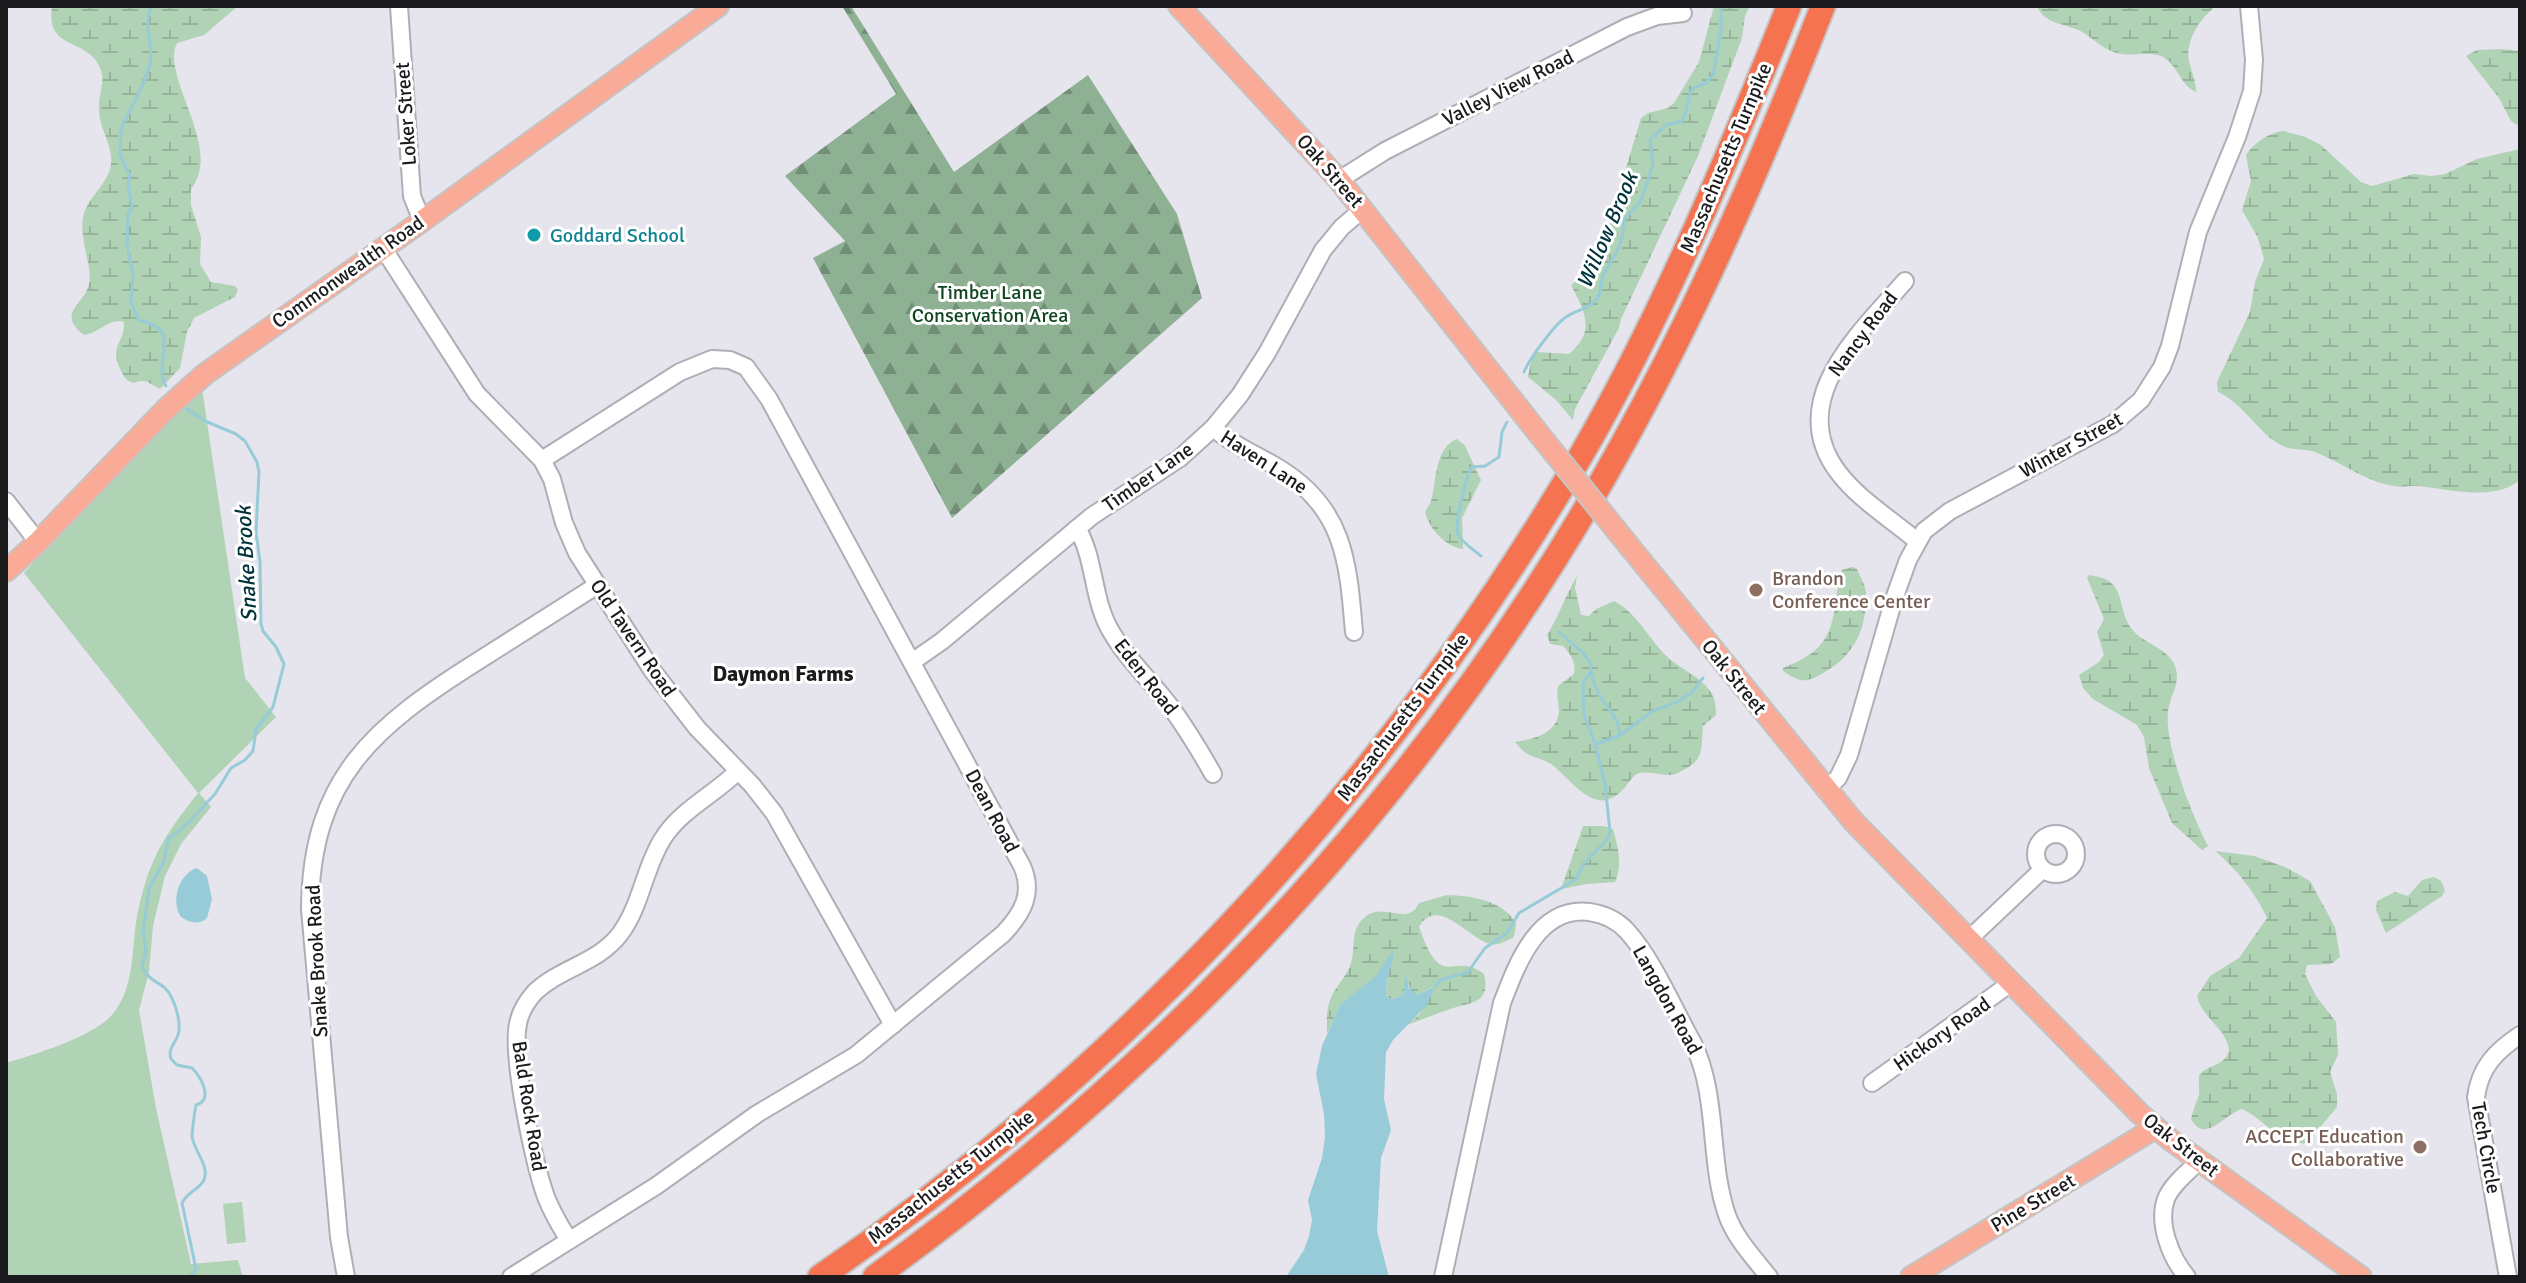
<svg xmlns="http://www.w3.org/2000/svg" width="2526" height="1283" viewBox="0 0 2526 1283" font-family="Signika,sans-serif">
	<defs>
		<pattern id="forest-firs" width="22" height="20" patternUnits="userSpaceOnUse" patternTransform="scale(2)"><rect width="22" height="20" fill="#8eb093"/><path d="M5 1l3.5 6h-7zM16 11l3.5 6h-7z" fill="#738e77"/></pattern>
		<pattern id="wetland-marsh" width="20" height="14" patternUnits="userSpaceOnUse" patternTransform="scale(2)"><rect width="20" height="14" fill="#b0d2b5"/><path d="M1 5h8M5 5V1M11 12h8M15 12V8" fill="none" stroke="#97b49b"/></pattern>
	</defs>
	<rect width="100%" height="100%" fill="#e6e5ed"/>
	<!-- forest -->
	<path fill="url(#forest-firs)" d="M842,6H851L954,172L1088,75L1177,214L1202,298L952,518L813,258L845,241L785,176L896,94Z"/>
	<!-- wetland -->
	<g fill="url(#wetland-marsh)">
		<path d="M52,6H238L204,35L177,43C160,77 224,148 191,189V205L201,237L200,264L211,282L235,286L238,290L235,297L194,318L187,332L180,368L160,389C154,386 148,381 142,381C134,381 137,385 129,381C125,379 124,376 121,371C108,345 125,344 124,322C110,317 98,334 84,335C55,312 85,305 89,284C93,268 79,239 83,217C87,199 105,186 110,169C116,149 99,130 99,110C98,96 106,81 100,68C88,37 45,52 52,6Z"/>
		<path d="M1714,6H1750L1745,16L1742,38L1698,156L1621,319L1619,328L1575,409L1573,420L1556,400L1528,377L1532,357L1537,352L1569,354C1597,330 1584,311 1571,285L1592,268L1606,248L1608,227L1625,194L1626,168L1641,118L1648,113L1668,108L1674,103L1699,62Z"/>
		<path d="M2037,6H2216C2200,18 2185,41 2189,61C2191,71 2196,81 2196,92C2180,85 2177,63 2161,56C2148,51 2131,57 2117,53C2104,50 2095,40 2084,33C2068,23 2045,26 2037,6Z"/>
		<path d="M2500,49L2520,51V127L2511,121L2499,98L2466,56L2477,50Z"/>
		<path d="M2283,131L2305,137L2321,145L2361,182L2372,186L2414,174L2431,176L2445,174L2477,159L2520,149V480C2493,502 2449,489 2418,486C2410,485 2402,488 2394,486C2366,482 2341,462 2315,452C2305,449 2294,450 2285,447C2260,437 2245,404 2218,392L2217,382L2250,312L2255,282L2264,259L2258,238L2242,210L2251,181L2246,155C2254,143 2268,133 2283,131Z"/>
		<path d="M1457,439L1465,446L1481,480L1462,518L1463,549C1446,547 1429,529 1425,512C1427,508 1430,505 1431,501C1437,481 1434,448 1457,439Z"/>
		<path d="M1852,567L1857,569C1860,577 1866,586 1866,593C1867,626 1856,653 1828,670C1809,682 1803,685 1783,671V668C1820,653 1830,641 1836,602C1838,590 1837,580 1842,570Z"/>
		<path d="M2089,575C2128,580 2115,603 2131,628C2142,644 2171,648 2176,669C2180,686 2170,695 2168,711C2164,744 2192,816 2208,846L2202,850L2172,823L2149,768L2144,737L2137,725L2093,699L2083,688L2079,675L2099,662L2104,655L2097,632L2104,619L2087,578Z"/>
		<path d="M1577,576L1575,588L1581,615L1589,616L1596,609L1614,601C1641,615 1651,646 1675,663C1687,672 1701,678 1710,691C1715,698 1716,706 1716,715L1703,726C1701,744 1705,758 1687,768C1681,771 1677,775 1670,775C1660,775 1649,771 1639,773C1628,777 1626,795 1606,800C1586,804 1566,775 1551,764C1536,754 1530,761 1515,742C1533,739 1556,735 1559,712C1559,703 1556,696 1558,686L1574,674C1576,661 1571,655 1563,646L1550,644L1547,635C1559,616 1565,596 1577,576Z"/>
		<path d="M1583,826H1604L1613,829C1618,848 1623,864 1615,882L1587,884L1561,889Z"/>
		<path d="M2215,851L2254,856L2285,867L2310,881L2335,927L2340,957L2331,964L2307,965L2305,974L2316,996L2336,1022L2338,1055L2330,1072L2337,1094V1107L2307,1143C2281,1146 2263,1118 2242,1109C2224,1114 2205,1145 2191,1119C2193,1110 2196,1103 2199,1095C2200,1089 2198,1082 2199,1076C2202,1066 2237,1065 2227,1042C2220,1025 2201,1015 2197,996L2210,976L2239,958L2267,918C2256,894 2236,868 2215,851Z"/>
		<path d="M2434,877L2441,881L2445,890L2442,896L2386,933L2376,910L2377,901L2395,892L2408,896L2422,880Z"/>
		<path d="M1447,895C1472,896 1502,900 1516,923L1514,937C1506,941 1499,946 1490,944C1468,938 1437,895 1419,927C1443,995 1452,949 1484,974C1491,1004 1471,1002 1450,1009C1435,1014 1421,1020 1407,1025L1419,1015L1434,986L1417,995L1412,992L1406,979L1403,995L1393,999L1387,998C1384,985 1392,965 1393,950L1376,977L1340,1005L1327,1034C1327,1024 1326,1013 1329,1003C1334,986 1349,976 1352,959C1355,944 1351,929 1364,918C1383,900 1408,928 1419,903Z"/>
	</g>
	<!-- green -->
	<g fill="#b0d2b5">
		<path d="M202,388L245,678L276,717L199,793L211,807L181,844L165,876L153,926L149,972L139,1010L156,1108L191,1264L238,1260L243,1277H6V1063C35,1054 98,1036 115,1011C136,983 131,944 138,911C150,857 164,836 198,793L24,573L157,426Z"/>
		<path d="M242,1202L246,1242L227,1244L223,1204Z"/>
	</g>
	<!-- water -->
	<g fill="#97cbd8">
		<path d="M197,868L207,876L212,899L207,918C199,926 189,922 181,917C170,902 179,873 197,868Z"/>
		<path d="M1394,948C1394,965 1383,982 1387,998L1393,999L1403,995L1406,975L1409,988L1417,995L1435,986L1427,1005L1393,1040L1386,1052L1384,1099L1391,1130L1381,1158L1377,1231L1389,1277H1286L1304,1250L1309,1236L1312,1220L1308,1200L1322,1158L1325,1137L1324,1114L1316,1074L1322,1046L1340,1005L1376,976Z"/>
	</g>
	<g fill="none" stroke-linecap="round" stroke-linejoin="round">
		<!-- stream -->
		<g stroke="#97cbd8" stroke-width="3">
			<path d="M152,6C142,22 154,44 150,63C146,84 130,108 121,129L120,155L130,176L128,183L132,207L128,214L127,245L133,275L131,303L139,320C186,331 151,360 166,386"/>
			<path d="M1524,372C1530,358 1554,325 1566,317C1574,311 1587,309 1594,302C1603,294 1599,283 1604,274C1614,256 1625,243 1623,221L1640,202L1650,175L1653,164L1650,140L1666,125L1682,121C1689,110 1686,99 1693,88L1706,83L1713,75L1721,29V6"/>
			<path d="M187,409L205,421L236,434L245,441L257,462L259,472L256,532L260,562L261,624L263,631L276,647L284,664L273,707L256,729L253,751L245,760L231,768L215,794L184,827L168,839L164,861L149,889L143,932L146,950L142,967C151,982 154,979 165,988C174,997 180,1018 179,1030C178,1043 167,1046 171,1059L177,1065L192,1068C201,1077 214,1100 196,1105C195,1109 192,1132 192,1136C193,1150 210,1165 204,1180C199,1190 187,1192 182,1203L196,1269L190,1277"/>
			<path d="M1481,556C1474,550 1462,543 1458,534C1454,525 1466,476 1472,467L1485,466L1499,457L1502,432L1507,422"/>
			<path d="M1591,671C1593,679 1595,688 1600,696C1607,708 1621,720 1619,735"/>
			<path d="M1596,744L1619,736L1651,712L1679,701L1692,692L1703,678"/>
			<path d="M1435,986L1441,980L1468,972L1485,948L1507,933L1519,913L1575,880L1585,862L1607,840L1610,832L1605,784L1595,744L1584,714L1583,683L1591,671L1590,663L1585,655L1559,632"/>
		</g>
		<defs>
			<g id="minor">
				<path d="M399,6L412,196L422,221"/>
				<path d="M1339,180L1385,151L1627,27L1657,16L1683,13"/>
				<path d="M383,248L477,394L542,460L552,479L564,523L577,553L652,670L697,728L752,785L774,813L893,1025"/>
				<path d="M1905,281C1861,332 1784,400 1838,472C1858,499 1891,519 1917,541"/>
				<path d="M1213,428C1233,445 1255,454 1277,467C1344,507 1348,560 1354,632"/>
				<path d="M6,501L38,542"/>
				<path d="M1077,528C1095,558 1092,596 1109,628C1125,657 1150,680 1170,706C1186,728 1200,751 1213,774"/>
				<path d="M912,662L942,641L1092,516L1180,458L1213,428L1240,395L1267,353L1323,250L1342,227L1363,209"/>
				<path d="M1825,790L1838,778L1849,755L1894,599L1908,560L1924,531L1950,511L2113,424L2141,400L2162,367L2170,346L2198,232L2237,137L2252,91L2254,60L2249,6"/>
				<circle cx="2056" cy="854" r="20"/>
				<path d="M1968,940L2042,870"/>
				<path d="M1872,1083L2011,983"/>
				<path d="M569,1240C560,1226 552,1212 546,1197C534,1163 511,1057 518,1024C520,1012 527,1001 535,992C560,968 598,963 620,934C641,906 644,869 662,840C680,810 714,795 738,771"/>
				<path d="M346,1277L339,1237L310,909C311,777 375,726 478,661C517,636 557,611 596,586"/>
				<path d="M511,1277L656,1186L757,1114L856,1055L1003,934C1023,913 1034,893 1022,866L769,399L746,367L730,360L712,359L680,372L542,460"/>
				<path d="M1443,1277L1502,1003C1517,964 1538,906 1589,912C1604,914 1617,920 1627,931C1654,961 1673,1008 1693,1043C1719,1097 1708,1160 1727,1215C1735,1238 1754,1258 1769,1277"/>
				<path d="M2187,1277C2171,1258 2157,1224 2166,1199C2172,1184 2189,1171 2200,1160"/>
				<path d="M2508,1277L2476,1097C2480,1067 2496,1051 2520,1035"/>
			</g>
			<g id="major">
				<path d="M1179,6L1339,180L1539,434"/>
				<path d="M1621,536L1853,821L2139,1113L2168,1138L2361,1277"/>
				<path d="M6,571L38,542L166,409L205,374L422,221L718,6"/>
				<path d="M1911,1277L2155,1128"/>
			</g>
			<g id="highway">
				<path d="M820,1277C1130,1065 1390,781 1580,457C1664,313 1727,160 1789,6"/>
				<path d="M875,1277C1178,1057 1440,776 1621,447C1700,305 1764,157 1823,6"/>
			</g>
		</defs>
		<!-- minor casing -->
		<use href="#minor" stroke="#afaeb6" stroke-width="20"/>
		<!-- major casing -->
		<use href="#major" stroke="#c4c4c4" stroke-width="24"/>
		<!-- highway casing -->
		<use href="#highway" stroke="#c4c4c4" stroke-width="28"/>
		<!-- minor -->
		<use href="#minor" stroke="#fff" stroke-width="16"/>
		<!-- major -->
		<use href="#major" stroke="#faab97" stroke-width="20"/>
		<!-- highway -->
		<use href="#highway" stroke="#f67352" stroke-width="24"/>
		<defs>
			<path id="major-bridge" d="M1539,434L1621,536"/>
		</defs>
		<!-- major-bridge casing -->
		<use href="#major-bridge" stroke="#c4c4c4" stroke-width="24" stroke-linecap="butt"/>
		<!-- major-bridge -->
		<use href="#major-bridge" stroke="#faab97" stroke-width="20"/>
	</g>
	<!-- markers -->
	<circle fill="#0f9aa8" stroke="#fff" stroke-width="3" cx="534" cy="235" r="8"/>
	<g fill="#8d6e63" stroke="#fff" stroke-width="3">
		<circle cx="1756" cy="590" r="8"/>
		<circle cx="2420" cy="1147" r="8"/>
	</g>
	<g text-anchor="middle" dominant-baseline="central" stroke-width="6" stroke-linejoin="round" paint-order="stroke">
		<!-- street labels -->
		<g font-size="20" fill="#1b1b1e" stroke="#fff">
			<text transform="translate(1508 88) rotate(-27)">Valley View Road</text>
			<text transform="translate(406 114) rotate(-94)">Loker Street</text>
			<text transform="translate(1726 158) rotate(-67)">Massachusetts Turnpike</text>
			<text transform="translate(1330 171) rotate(49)">Oak Street</text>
			<text transform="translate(348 272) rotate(-35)">Commonwealth Road</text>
			<text transform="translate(1863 334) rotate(-53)">Nancy Road</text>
			<text transform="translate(2071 445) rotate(-29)">Winter Street</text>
			<text transform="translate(1264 462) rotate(33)">Haven Lane</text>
			<text transform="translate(1148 477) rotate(-35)">Timber Lane</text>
			<text transform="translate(633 638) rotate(56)">Old Tavern Road</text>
			<text transform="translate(1146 677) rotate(52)">Eden Road</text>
			<text transform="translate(1734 677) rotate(51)">Oak Street</text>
			<text transform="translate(1403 717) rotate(-53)">Massachusetts Turnpike</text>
			<text transform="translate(992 811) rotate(62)">Dean Road</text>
			<text transform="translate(317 961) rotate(-93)">Snake Brook Road</text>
			<text transform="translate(1667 1000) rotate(61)">Langdon Road</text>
			<text transform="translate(1942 1034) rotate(-35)">Hickory Road</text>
			<text transform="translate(529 1106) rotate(81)">Bald Rock Road</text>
			<text transform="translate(2181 1145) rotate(38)">Oak Street</text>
			<text transform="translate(2486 1148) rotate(80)">Tech Circle</text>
			<text transform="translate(951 1177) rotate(-38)">Massachusetts Turnpike</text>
			<text transform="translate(2033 1203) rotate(-31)">Pine Street</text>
		</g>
		<!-- culture labels -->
		<g font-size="20" fill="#0d838f" stroke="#fff" text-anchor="start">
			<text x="550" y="235">Goddard School</text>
		</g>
		<!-- park labels -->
		<g font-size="20" fill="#0f461f" stroke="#fff">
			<text x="990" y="292">Timber Lane<tspan x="990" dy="23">Conservation Area</tspan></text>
		</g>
		<!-- education labels -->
		<g font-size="20" fill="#785e54" stroke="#fff" text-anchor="start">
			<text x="1772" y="578">Brandon<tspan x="1772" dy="23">Conference Center</tspan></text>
			<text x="2404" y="1136" text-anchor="end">ACCEPT Education<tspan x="2404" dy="23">Collaborative</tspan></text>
		</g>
		<!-- water labels -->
		<g font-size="22" font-style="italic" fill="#00333c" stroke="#fff">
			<text transform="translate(1607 230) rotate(-67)">Willow Brook</text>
			<text transform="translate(246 564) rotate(-93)">Snake Brook</text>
		</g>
		<!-- neighbourhood labels -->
		<g font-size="22" font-weight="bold" fill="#1b1b1e" stroke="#fff">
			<text x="783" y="673">Daymon Farms</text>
		</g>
	</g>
	<!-- border -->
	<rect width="2526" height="1283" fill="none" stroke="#1b1b1e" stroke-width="16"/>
</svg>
